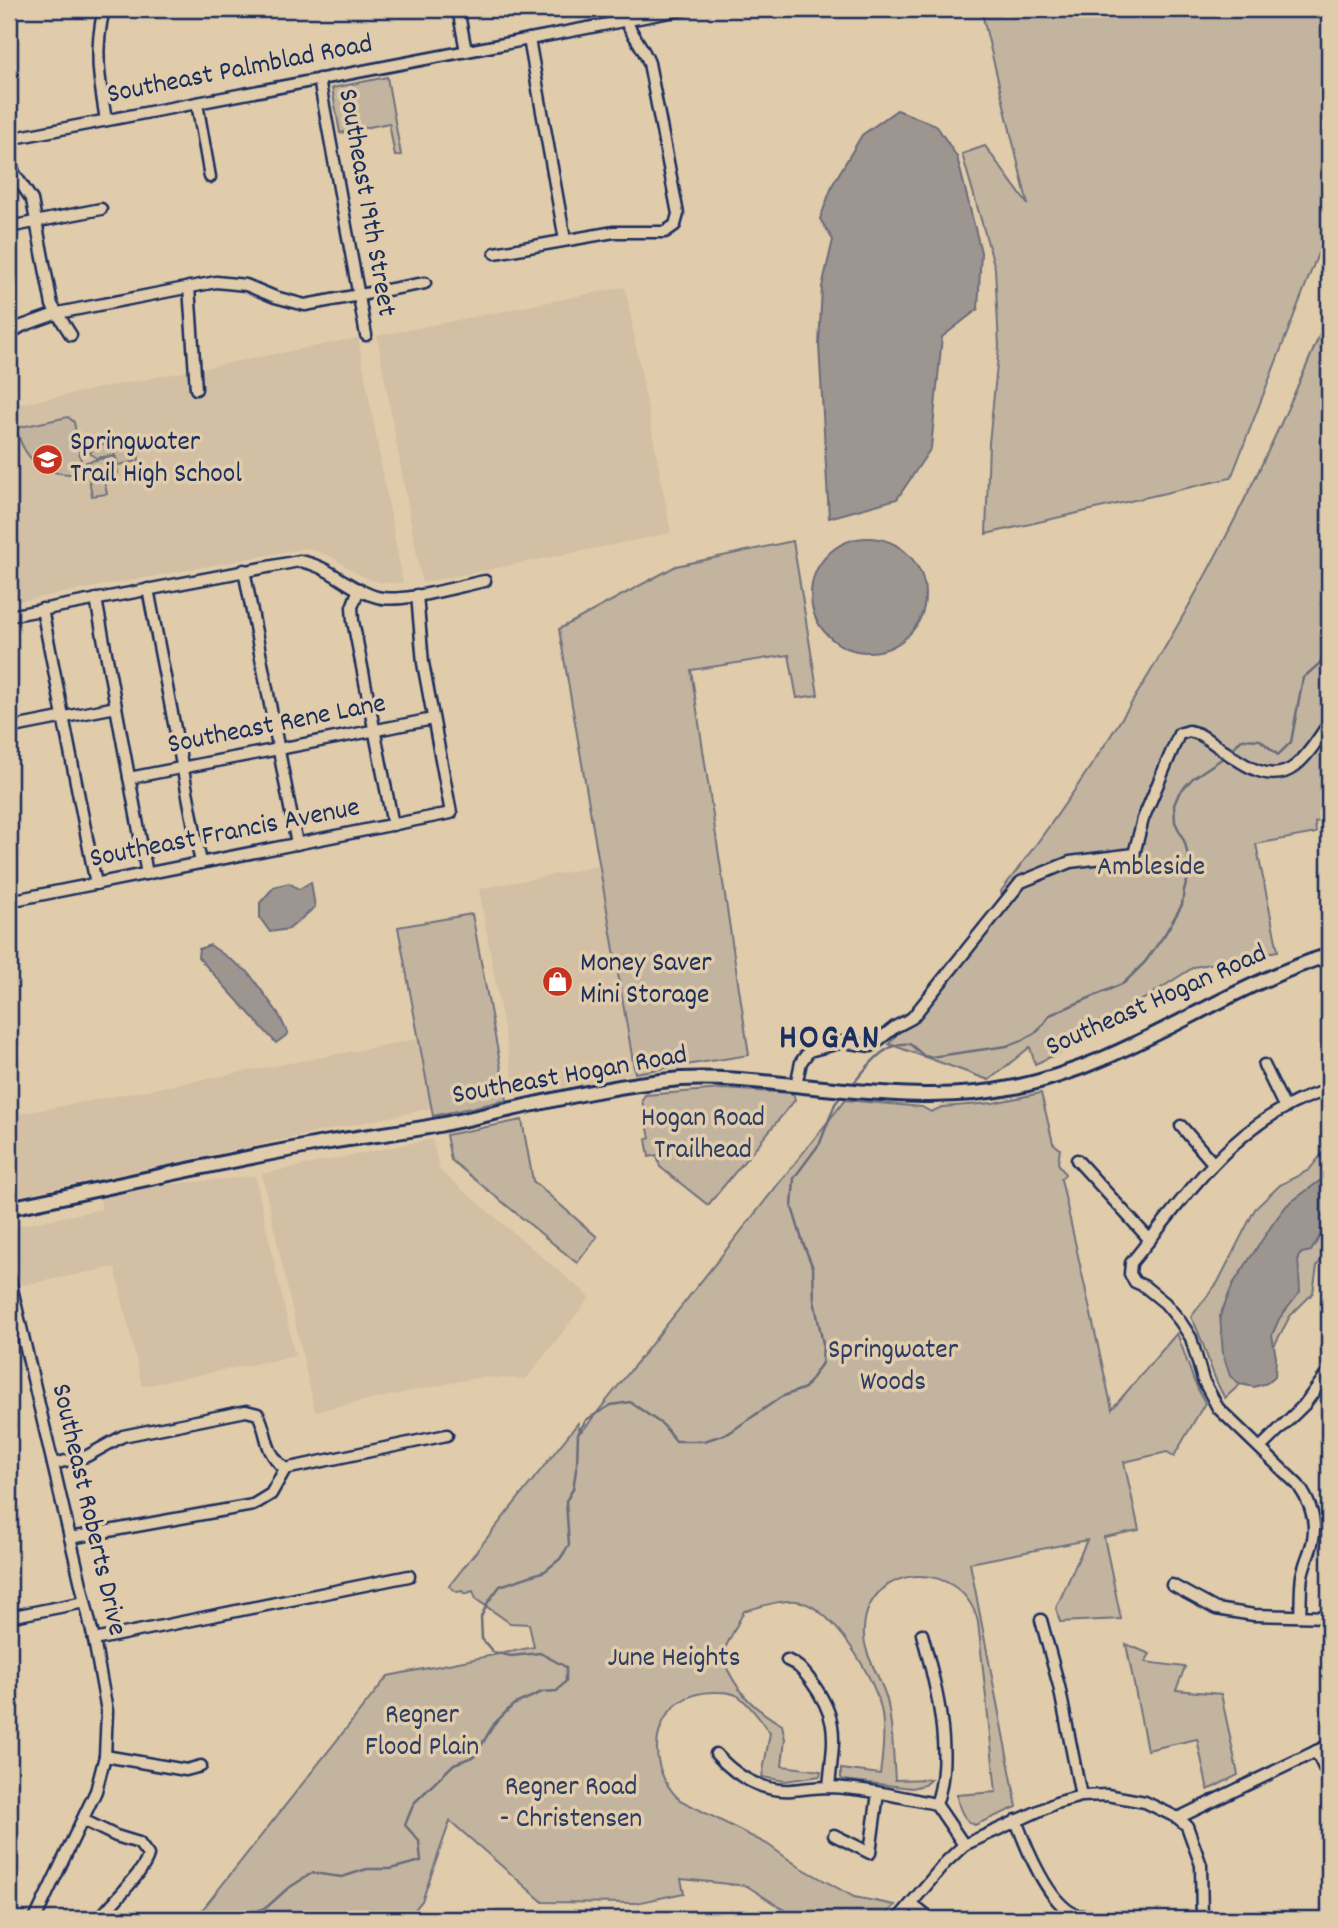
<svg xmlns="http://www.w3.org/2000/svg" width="1338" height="1928" viewBox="0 0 1338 1928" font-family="Dekko,sans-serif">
	<rect width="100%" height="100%" fill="#e0cbaa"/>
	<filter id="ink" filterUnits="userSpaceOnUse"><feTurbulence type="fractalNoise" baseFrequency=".0143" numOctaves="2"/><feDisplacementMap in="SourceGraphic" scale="14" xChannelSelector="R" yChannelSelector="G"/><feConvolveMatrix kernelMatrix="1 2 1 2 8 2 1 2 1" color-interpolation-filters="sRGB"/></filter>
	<g filter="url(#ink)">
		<!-- built -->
		<g fill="#d2bfa4">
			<path d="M625,287L671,533L422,583L377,336Z"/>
			<path d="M358,338L403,583L379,582L369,579L358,574L331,556L306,548L9,603V406Z"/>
			<path d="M599,866L635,1073L516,1096L479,889Z"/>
			<path d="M418,1039L431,1108L9,1198V1116Z"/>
			<path d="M432,1139L440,1171L590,1297L526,1379L480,1377L315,1411L262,1174Z"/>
			<path d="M255,1176L295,1356L142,1386L115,1267L22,1285L11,1238L13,1237L14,1231L19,1226L102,1209L100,1199L155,1186Z"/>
		</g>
		<!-- green -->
		<g fill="#c3b49f" stroke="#6f727e" stroke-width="2">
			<path d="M981,9H1329V225L1231,478L986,534L989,443L999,346L995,268L962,154L985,146L1028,205Z"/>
			<path d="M387,77L401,155L395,156L389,123L340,133L332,88Z"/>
			<path d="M1329,312V819L1315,822L1316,833L1256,844L1278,951L1194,967L1059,1053L1035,1064L1030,1047L989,1080L889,1044L1003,901L1001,891C1138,714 1245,519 1329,312Z"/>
			<path d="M68,417L74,422L83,473C46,478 25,463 16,428Z"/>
			<path d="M154,434L159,437V443L156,447L138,451L139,461L118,465L115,455L96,458L90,453L94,446Z"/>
			<path d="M114,456L118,473L103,476L107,494L92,496L86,462Z"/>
			<path d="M793,541L818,695L797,698L789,655L691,670L749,1055L635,1073L559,629L676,566Z"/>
			<path d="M472,914L507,1100L433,1116L398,927Z"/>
			<path d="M723,1089L791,1093L794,1096L795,1100L708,1205L660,1167L657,1155L649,1157L646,1139L650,1138L642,1100L645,1095Z"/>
			<path d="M1041,1093L1053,1143L1060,1149L1058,1163L1065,1174L1061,1179L1112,1409L1177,1333L1194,1381L1205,1403L1174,1456L1167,1452L1124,1462L1139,1530L1104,1537L1121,1619L1060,1622L1056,1608L1087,1540L970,1563L1017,1807L975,1825C964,1821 958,1807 957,1795L996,1792L978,1622C962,1557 867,1562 864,1629C862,1655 881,1676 887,1700C893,1726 893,1754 895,1780L931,1779L924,1785L912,1788L844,1780L841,1778V1769L880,1774C883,1754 885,1734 882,1714C878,1682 832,1605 797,1601C782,1599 760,1607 744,1611L721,1656C737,1691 749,1706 782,1725L785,1739L782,1766L821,1771L820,1776L785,1781L762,1777L770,1733C761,1721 751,1705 738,1696C733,1693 724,1692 717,1692C657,1689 637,1760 680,1800L767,1844L798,1866L854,1897L895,1905L882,1919H798L747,1886L681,1879L684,1893L636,1903L543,1902L450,1821L422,1901L407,1919H195L388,1676L534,1647L529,1624L510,1623L476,1599L473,1591L464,1594L463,1591L457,1592L449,1586L578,1423L580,1432L584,1429L845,1100L922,1107L931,1112L942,1107L993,1103Z"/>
			<path d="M522,1120L533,1181L597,1237L577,1263L451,1160L446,1135Z"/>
			<path d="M1329,1145V1249L1317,1266L1313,1293L1290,1316L1266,1361L1225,1398C1209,1373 1206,1343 1191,1317L1218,1282L1255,1209L1280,1185L1309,1170Z"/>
			<path d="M1126,1644L1150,1654L1145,1662L1185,1667L1176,1690L1221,1694L1238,1775L1208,1790L1197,1739L1147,1750Z"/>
		</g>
		<!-- water -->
		<g fill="#9d9590" stroke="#696c7c" stroke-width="2">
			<path d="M897,110L936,125L957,157L981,252L978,309L942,337L931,448L897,499L829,518L819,345L822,287L833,240L820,219L833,184L862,135Z"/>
			<circle cx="868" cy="595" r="57"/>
			<path d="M311,882L315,907L289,929L270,932L260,918V903L274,887L289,883L299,889Z"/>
			<path d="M210,945L248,972L278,1013L288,1034L276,1043L198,957L199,949Z"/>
			<path d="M1329,1174V1221L1311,1251L1302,1253L1298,1257L1300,1292L1279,1319L1272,1335L1276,1357L1275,1376L1267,1383L1254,1387L1240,1384L1230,1376L1223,1354L1220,1316L1233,1284L1274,1222L1287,1205Z"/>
		</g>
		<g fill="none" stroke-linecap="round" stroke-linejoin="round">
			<!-- stream -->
			<g stroke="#696c7c" stroke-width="2.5">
				<path d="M1329,473L1327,501L1329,599"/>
				<path d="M852,1085C866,1069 885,1040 910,1044L924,1056L931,1057L1007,1046L1023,1040L1038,1031L1050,1015L1124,983L1145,962L1165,934L1182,905L1184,890L1188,878L1190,865L1185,843L1175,822L1174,805L1179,793L1193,778L1223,758L1242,739L1260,740L1278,755L1291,742L1303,678L1320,663L1327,648L1329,625"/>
				<path d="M247,1919L255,1912L267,1907L287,1889L312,1873L342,1877L367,1869H390L421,1861L419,1841L405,1825L414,1803L454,1764L475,1756L494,1724L513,1705L542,1692L557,1691L566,1681V1667L540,1653L511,1656L493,1652L482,1639L481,1617L488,1602L500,1586L545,1571L560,1559L569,1545L566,1501L573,1489L577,1464L578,1434L586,1420L611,1405L630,1402L663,1425L676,1441H704L729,1433L781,1397L805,1388L822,1363L823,1344L814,1300L813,1268L803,1243L792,1207L794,1178L820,1143L835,1104L842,1095"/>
			</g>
			<defs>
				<g id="minor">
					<path d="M104,9C94,50 99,79 106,120"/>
					<path d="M458,9L466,51"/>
					<path d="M529,39L565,240"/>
					<path d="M319,79L366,335"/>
					<path d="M197,103L210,177"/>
					<path d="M9,139L686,9"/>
					<path d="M9,157L14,173L32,200L52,305L71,335"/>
					<path d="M9,227L101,209"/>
					<path d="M495,253L614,232H665L675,225L678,214L649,63C642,43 626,29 622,9"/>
					<path d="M189,287L196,389"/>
					<path d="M9,334L22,326L58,313L216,282L246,285L275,297L305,305L425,283"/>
					<path d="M244,570L297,844"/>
					<path d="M148,589L201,863"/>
					<path d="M359,589L352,607L353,621L393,825"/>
					<path d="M96,599L147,874"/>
					<path d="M42,609L96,884"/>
					<path d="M9,616L299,561C329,565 349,590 377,597C402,604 458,586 485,581"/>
					<path d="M9,728L116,707"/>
					<path d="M129,778L433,719"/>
					<path d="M9,901L451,813L423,663L417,595"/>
					<path d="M1264,1065L1284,1106"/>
					<path d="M796,1085L801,1062L809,1051L843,1042L871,1046L895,1027L912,1018L1021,882L1070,862L1134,854L1143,819L1179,734L1189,731L1199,734C1226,749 1264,791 1295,766C1309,755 1319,737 1329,723"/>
					<path d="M1181,1126L1213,1163"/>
					<path d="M1077,1160L1150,1240"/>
					<path d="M9,1276L94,1640L107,1711L105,1756L96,1791L35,1919"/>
					<path d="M1260,1448L1304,1405L1329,1371"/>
					<path d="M53,1464L87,1456L123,1436L246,1411L258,1414C270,1438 262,1448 285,1469"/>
					<path d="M70,1538L253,1505L271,1494L285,1469L447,1435"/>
					<path d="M1172,1585L1216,1609L1254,1615L1329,1617"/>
					<path d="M1300,1616C1301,1603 1300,1589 1302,1576C1304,1565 1309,1555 1312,1544C1318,1522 1311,1503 1298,1485L1218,1408L1203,1380L1191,1338L1180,1321L1165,1303L1144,1286L1135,1282L1130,1274L1131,1263C1188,1194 1239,1114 1329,1090"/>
					<path d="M9,1617L85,1602"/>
					<path d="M1041,1620L1059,1686L1081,1796"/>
					<path d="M922,1634C936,1684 954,1755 936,1804"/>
					<path d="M94,1640L409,1576"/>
					<path d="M787,1660C799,1665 803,1671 811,1681C841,1722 833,1740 829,1787"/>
					<path d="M1316,1751L1329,1778"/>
					<path d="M716,1754C736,1776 761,1792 792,1790C804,1789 817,1787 829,1787C865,1788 901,1797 936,1804L964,1845"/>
					<path d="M105,1756L186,1770L201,1766"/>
					<path d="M1178,1818L1329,1745"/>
					<path d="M83,1820L116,1836L139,1843L148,1855C147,1869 110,1905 99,1919"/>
					<path d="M1016,1820C1025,1845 1049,1906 1077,1915C1082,1916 1089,1916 1094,1916"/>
					<path d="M834,1835L870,1853L878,1793"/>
					<path d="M911,1904L930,1919"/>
					<path d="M898,1919L946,1862L964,1845L1056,1803L1081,1796L1107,1795L1145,1802L1178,1818L1187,1826L1201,1865L1202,1919"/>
				</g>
				<path id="major" d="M9,1208C116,1186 223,1161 330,1142C366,1136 403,1132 439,1125C518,1109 599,1086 681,1079C715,1077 749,1080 783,1084C859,1091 939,1103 1015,1087C1127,1064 1220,989 1329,955"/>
			</defs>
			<!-- minor casing -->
			<use href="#minor" stroke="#1b2f5e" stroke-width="15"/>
			<!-- major casing -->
			<use href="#major" stroke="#1b2f5e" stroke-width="18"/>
			<!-- minor -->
			<use href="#minor" stroke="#e0cbaa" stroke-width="10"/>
			<!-- major -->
			<use href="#major" stroke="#e0cbaa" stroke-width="12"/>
		</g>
	</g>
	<!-- icons -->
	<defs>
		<symbol id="school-disc" viewBox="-11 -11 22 22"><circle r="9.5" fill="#c8321e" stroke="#e0cbaa"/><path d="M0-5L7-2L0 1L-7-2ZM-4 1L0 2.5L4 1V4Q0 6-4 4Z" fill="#fff"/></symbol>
		<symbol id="shop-disc" viewBox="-11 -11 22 22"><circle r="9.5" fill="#c8321e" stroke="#e0cbaa"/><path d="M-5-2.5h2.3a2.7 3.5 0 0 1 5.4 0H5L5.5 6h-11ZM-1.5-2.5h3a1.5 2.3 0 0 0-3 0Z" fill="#fff"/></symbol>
	</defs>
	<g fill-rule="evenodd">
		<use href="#school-disc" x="30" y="442" width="35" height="35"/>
		<use href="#shop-disc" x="540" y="964" width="35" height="35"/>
	</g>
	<g text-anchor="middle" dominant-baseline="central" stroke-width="7" stroke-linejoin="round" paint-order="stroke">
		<!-- street labels -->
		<g font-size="28" fill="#1b2f5e" stroke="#e0cbaa">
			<text transform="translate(240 71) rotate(-11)">Southeast Palmblad Road</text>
			<text transform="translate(365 203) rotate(80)">Southeast 19th Street</text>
			<text transform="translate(277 726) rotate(-11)">Southeast Rene Lane</text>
			<text transform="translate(225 835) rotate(-11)">Southeast Francis Avenue</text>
			<text transform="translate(1157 1002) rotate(-24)">Southeast Hogan Road</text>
			<text transform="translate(570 1077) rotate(-10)">Southeast Hogan Road</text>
			<text transform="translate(87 1510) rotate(77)">Southeast Roberts Drive</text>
		</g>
		<!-- poi labels -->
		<g font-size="28" fill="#1b2f5e" stroke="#e0cbaa" text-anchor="start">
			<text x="70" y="444">Springwater<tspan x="70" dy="32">Trail High School</tspan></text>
			<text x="580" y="965">Money Saver<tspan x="580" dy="32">Mini Storage</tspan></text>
		</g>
		<!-- park labels -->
		<g font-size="28" fill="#2c3c64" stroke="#e0cbaa">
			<text x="1151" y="869">Ambleside</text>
			<text x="703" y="1120">Hogan Road<tspan x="703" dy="32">Trailhead</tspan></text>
			<text x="893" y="1352">Springwater<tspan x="893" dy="32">Woods</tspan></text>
			<text x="674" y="1660">June Heights</text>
			<text x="422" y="1717">Regner<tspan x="422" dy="32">Flood Plain</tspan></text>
			<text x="571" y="1789">Regner Road<tspan x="571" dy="32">- Christensen</tspan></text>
		</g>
		<!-- district labels -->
		<g font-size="35" font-weight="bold" letter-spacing="2" fill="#1b2f5e" stroke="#e0cbaa">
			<text x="830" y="1040">HOGAN</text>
		</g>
	</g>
	<!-- margin -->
	<rect width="1338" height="1928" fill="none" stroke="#e0cbaa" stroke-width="35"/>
	<rect x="18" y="18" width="1303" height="1893" fill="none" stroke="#1b2f5e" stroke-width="2.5" filter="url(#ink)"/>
</svg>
